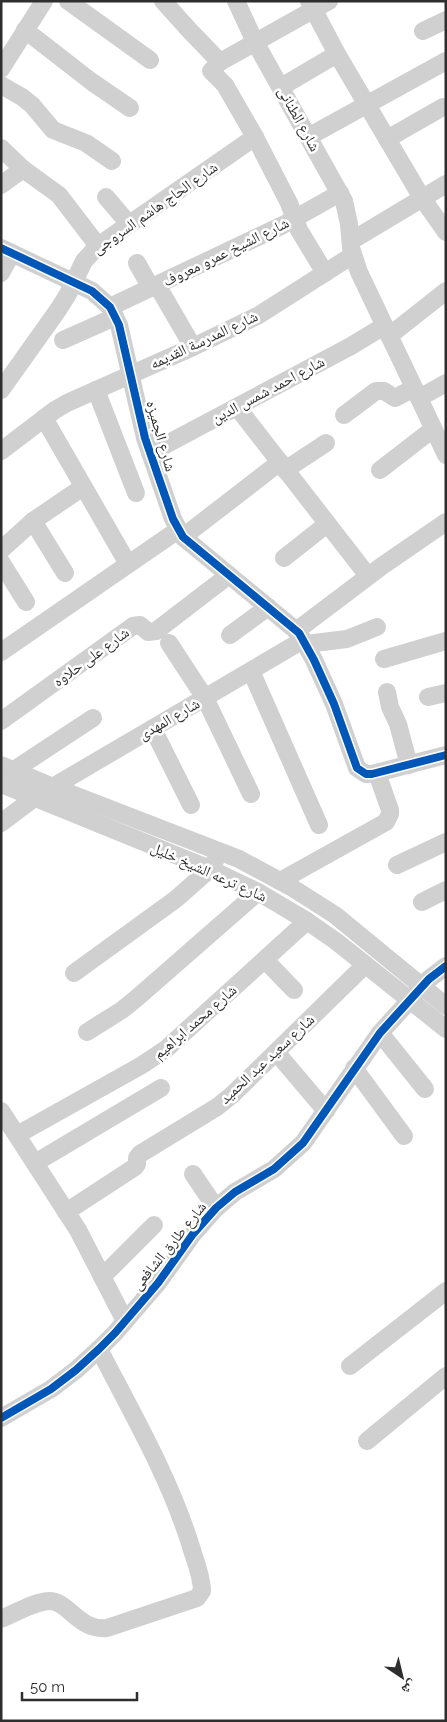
<svg xmlns="http://www.w3.org/2000/svg" width="447" height="1722" viewBox="0 0 447 1722" font-family="Raleway,'Noto Naskh Arabic',sans-serif">
	<rect width="100%" height="100%" fill="#fff"/>
	<g fill="none" stroke-linecap="round" stroke-linejoin="round">
		<!-- minor -->
		<g stroke="#d0d0d0" stroke-width="18">
			<path d="M68,1L150,60"/>
			<path d="M163,1L191,32L220,62"/>
			<path d="M236,1L255,42L344,201L349,224L351,248L359,272L446,455"/>
			<path d="M309,1L337,54L422,198L446,232"/>
			<path d="M25,30L92,82L130,108"/>
			<path d="M423,31L446,20"/>
			<path d="M1,69L44,1"/>
			<path d="M1,85L22,97L32,105L53,130L86,143L112,161"/>
			<path d="M281,87L337,54"/>
			<path d="M308,137L446,61"/>
			<path d="M387,139L443,107"/>
			<path d="M1,148L23,169L59,195L98,246"/>
			<path d="M1,185L23,169"/>
			<path d="M106,197L129,224"/>
			<path d="M351,241L446,184"/>
			<path d="M1,248L92,291L110,307L119,325L145,438L173,519L183,537L299,633L314,660L334,704L357,768L366,774H372L446,755"/>
			<path d="M137,263L151,288"/>
			<path d="M1,273L12,253"/>
			<path d="M325,273L299,230L289,203L255,137L225,85L211,71L220,62L329,1"/>
			<path d="M157,285L193,347"/>
			<path d="M110,307L283,225L340,193"/>
			<path d="M389,336L446,291"/>
			<path d="M63,340L115,317"/>
			<path d="M1,390L58,310L68,294L84,261L98,246L255,137"/>
			<path d="M96,390L136,493"/>
			<path d="M419,398L446,383"/>
			<path d="M237,407L368,576"/>
			<path d="M344,415L376,391H384L395,398L414,388"/>
			<path d="M44,418L128,564"/>
			<path d="M1,451L55,410L67,403L193,347L259,315L353,255"/>
			<path d="M150,453L351,346L384,326"/>
			<path d="M285,470L326,443"/>
			<path d="M380,470L433,429"/>
			<path d="M33,521L65,573"/>
			<path d="M183,537L280,462"/>
			<path d="M1,550L33,521L83,487"/>
			<path d="M284,558L327,524"/>
			<path d="M1,562L26,602"/>
			<path d="M296,631L382,566L446,522"/>
			<path d="M230,635L268,607"/>
			<path d="M169,643L205,698L251,794"/>
			<path d="M306,644L347,639L377,627"/>
			<path d="M1,652L178,530"/>
			<path d="M384,659L446,641"/>
			<path d="M251,671L319,825"/>
			<path d="M387,692L390,707L398,724L409,765"/>
			<path d="M428,697L446,693"/>
			<path d="M1,721L133,626L140,625L148,632L156,631L229,575"/>
			<path d="M153,729L191,805"/>
			<path d="M1,765L53,787L239,859L291,887L335,915L446,1006"/>
			<path d="M14,770L93,718"/>
			<path d="M1,784L210,869L258,892L307,921L337,942L446,1029"/>
			<path d="M1,823L34,798L303,640"/>
			<path d="M397,865L446,842"/>
			<path d="M280,881L386,822L390,814V810L377,773"/>
			<path d="M422,902L446,890"/>
			<path d="M265,960L294,990"/>
			<path d="M74,973L176,899L210,869L215,861"/>
			<path d="M87,1032L122,1010L138,997L258,892"/>
			<path d="M380,1033L425,1089"/>
			<path d="M276,1052L326,1111"/>
			<path d="M354,1068L404,1136"/>
			<path d="M1,1111L78,1230L125,1321"/>
			<path d="M17,1135L142,1065L166,1049L307,921"/>
			<path d="M35,1163L161,1088"/>
			<path d="M193,1174L216,1208"/>
			<path d="M66,1212L135,1167L137,1164V1158L140,1154L217,1107L232,1095L365,965"/>
			<path d="M102,1277L154,1225"/>
			<path d="M350,1366L446,1291"/>
			<path d="M1,1418L51,1389L76,1370L99,1349L115,1333L158,1283L193,1234L216,1208L235,1192L274,1169L303,1143L380,1033L429,979L446,966"/>
			<path d="M367,1441L446,1376"/>
			<path d="M1,1619C16,1613 33,1602 49,1601C69,1601 78,1631 107,1628L197,1598L202,1591C202,1578 196,1563 192,1550C171,1480 133,1415 99,1349"/>
		</g>
		<defs>
			<g id="cycleway">
				<path d="M1,248L92,291L110,307L119,325L145,438L173,519L183,537L299,633L314,660L334,704L357,768L366,774H372L446,755"/>
				<path d="M1,1418L51,1389L76,1370L99,1349L115,1333L158,1283L193,1234L216,1208L235,1192L274,1169L303,1143L380,1033L429,979L446,966"/>
			</g>
		</defs>
		<!-- cycleway casing -->
		<use href="#cycleway" stroke="#fff" stroke-width="11"/>
		<!-- cycleway -->
		<use href="#cycleway" stroke="#0057b8" stroke-width="8"/>
	</g>
	<g text-anchor="middle" dominant-baseline="central" stroke-width="5" stroke-linejoin="round" paint-order="stroke">
		<!-- street labels -->
		<g font-size="15" fill="#2e2e2e" stroke="#fff">
			<text transform="translate(299 119) rotate(61)">شارع الطنانى</text>
			<text transform="translate(155 208) rotate(-35)">شارع الحاج هاشم السروجى</text>
			<text transform="translate(226 252) rotate(-26)">شارع الشيخ عمرو معروف</text>
			<text transform="translate(204 340) rotate(-25)">شارع المدرسة القديمه</text>
			<text transform="translate(268 390) rotate(-28)">شارع احمد شمس الدين</text>
			<text transform="translate(161 436) rotate(74)">شارع الجميزه</text>
			<text transform="translate(91 657) rotate(-36)">شارع على حلاوه</text>
			<text transform="translate(169 719) rotate(-30)">شارع المهدى</text>
			<text transform="translate(209 872) rotate(24)">شارع ترعه الشيخ خليل</text>
			<text transform="translate(195 1022) rotate(-41)">شارع محمد ابراهيم</text>
			<text transform="translate(267 1059) rotate(-43)">شارع سعيد عبد الحميد</text>
			<text transform="translate(169 1246) rotate(-51)">شارع طارق الشافعى</text>
		</g>
	</g>
	<!-- border -->
	<rect width="447" height="1722" fill="none" stroke="#2e2e2e" stroke-width="5"/>
	<!-- north arrow -->
	<g transform="translate(402 1677) rotate(145)" stroke="#ffffff" stroke-width="4" paint-order="stroke">
	<path d="M0-4L9 19L0 12L-9 19Z" fill="#2e2e2e"/>
	<text y="-8" font-size="14" font-weight="bold" text-anchor="middle" fill="#2e2e2e">ش</text>
	</g>
	<!-- scale -->
	<path d="M22 1692v8h115v-8" fill="none" stroke="#2e2e2e" stroke-width="2.5"/>
	<text x="30" y="1692" font-size="15" fill="#2e2e2e" stroke="#ffffff" stroke-width="4" paint-order="stroke">50 m</text>
</svg>
